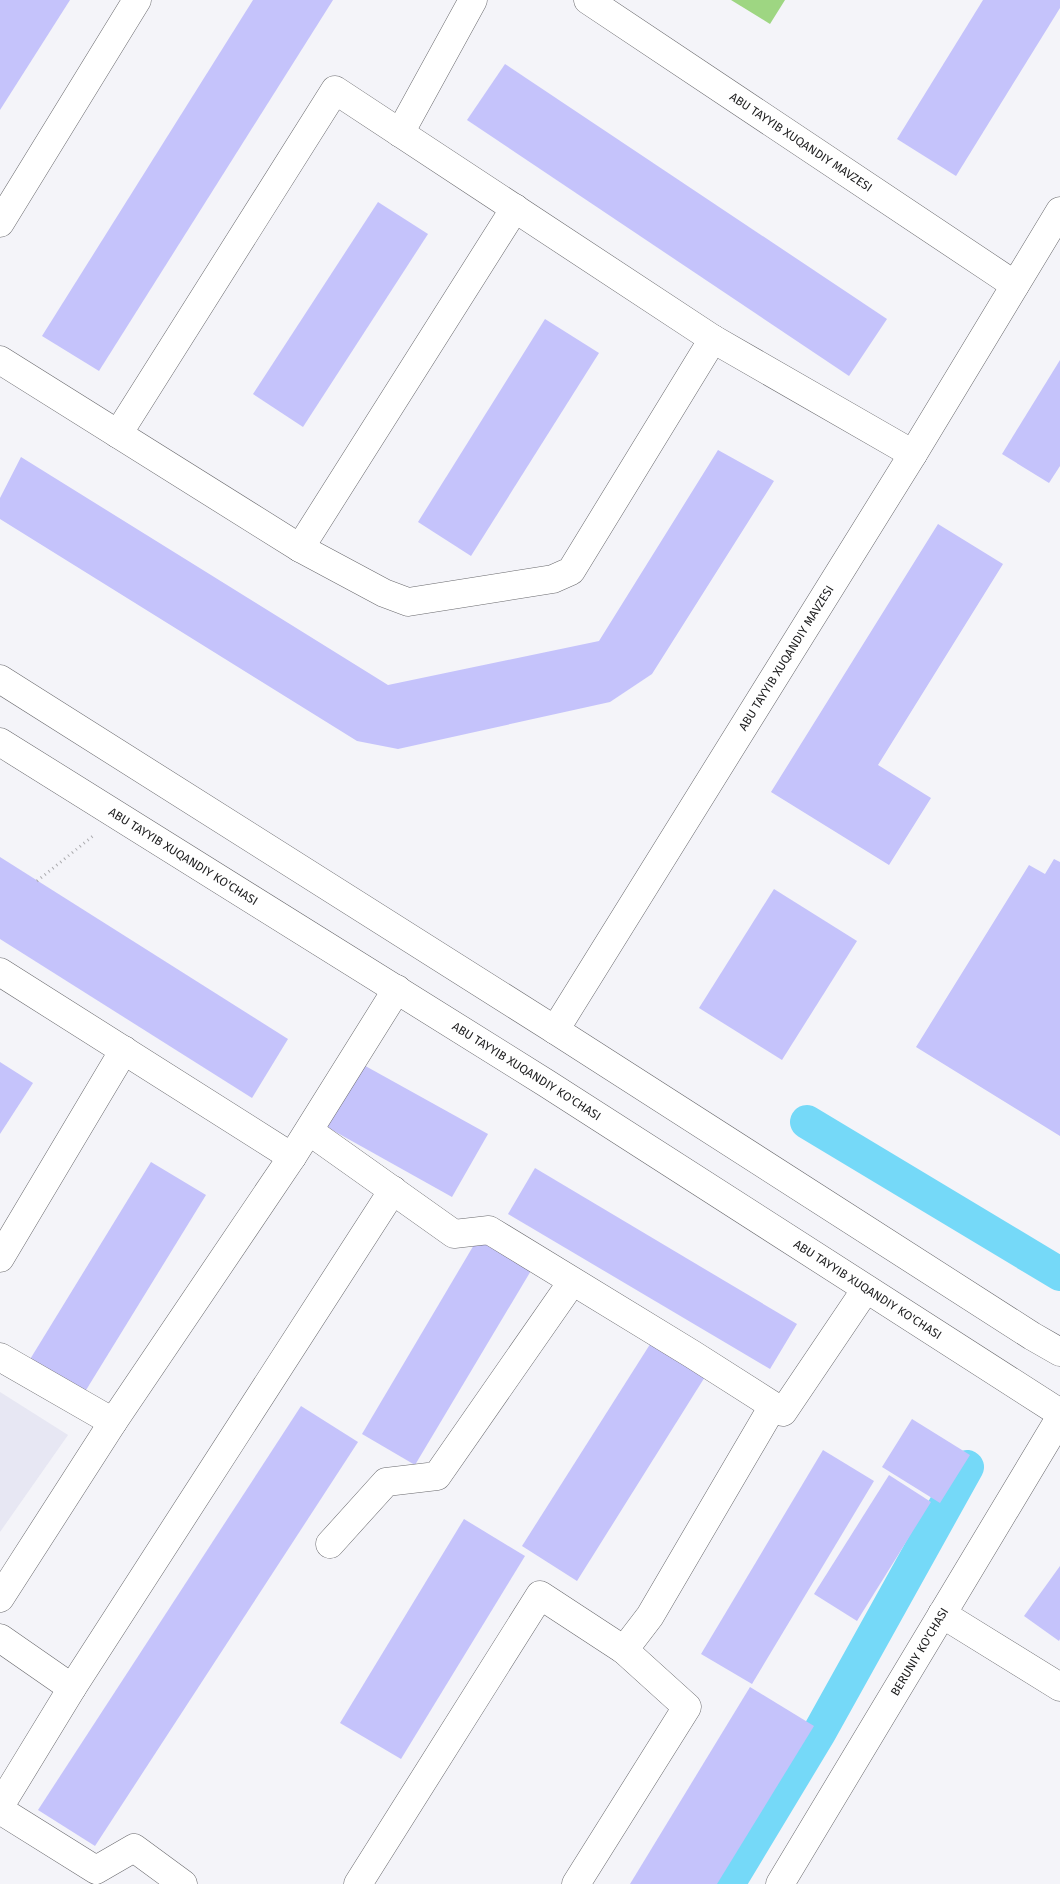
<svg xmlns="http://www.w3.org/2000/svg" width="1060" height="1884" viewBox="0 0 1060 1884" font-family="'Fira Sans',sans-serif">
	<rect width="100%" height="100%" fill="#f4f4f9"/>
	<!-- built -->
	<path fill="#e7e7f3" d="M0,1392L68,1435L0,1532Z"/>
	<!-- green -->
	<path fill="#9ed682" d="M731,0H785L770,24Z"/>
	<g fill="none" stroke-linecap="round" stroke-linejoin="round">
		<!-- canal -->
		<g stroke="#75d9f8" stroke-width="34">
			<path d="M807,1122L1060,1274"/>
			<path d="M728,1884L819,1733L967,1467"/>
		</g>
	</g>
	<!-- building -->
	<g fill="#c5c3fb">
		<path d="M0,0H70L0,110Z"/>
		<path d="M253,0H333L99,371L42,336Z"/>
		<path d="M983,0H1060V8L956,176L897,139Z"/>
		<path d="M505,64L887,319L849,376L467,120Z"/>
		<path d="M378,202L428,234L303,427L253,394Z"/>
		<path d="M545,319L599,353L471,556L418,522Z"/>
		<path d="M1060,360V466L1049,483L1002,454Z"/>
		<path d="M718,450L774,481L652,674L610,702L398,749L357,741L0,519V498L21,457L388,685L599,641Z"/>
		<path d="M938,524L1003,564L878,765L931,798L889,865L771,792Z"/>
		<path d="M0,857L288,1039L252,1098L0,939Z"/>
		<path d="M1054,859L1060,862V1136L916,1047L1029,865L1045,874Z"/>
		<path d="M774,889L857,941L782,1060L699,1008Z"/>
		<path d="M0,1062L33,1083L0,1134Z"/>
		<path d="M360,1063L488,1134L452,1197L325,1126Z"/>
		<path d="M151,1162L206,1195L83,1395L29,1361Z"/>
		<path d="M535,1168L797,1324L770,1369L508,1214Z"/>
		<path d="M478,1238L532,1269L415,1465L362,1434Z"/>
		<path d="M654,1338L708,1372L577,1581L522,1546Z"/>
		<path d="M301,1406L358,1442L95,1846L38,1810Z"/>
		<path d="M912,1419L970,1455L940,1503L882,1467Z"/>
		<path d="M823,1450L874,1481L752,1684L701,1654Z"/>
		<path d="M889,1475L931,1502L857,1621L814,1594Z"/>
		<path d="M464,1519L525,1556L401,1759L340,1723Z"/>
		<path d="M1060,1566V1639L1059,1641L1024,1616Z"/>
		<path d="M750,1687L814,1726L717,1884H630Z"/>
	</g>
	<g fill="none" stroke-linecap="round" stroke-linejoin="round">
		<defs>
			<g id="minor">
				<path id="s1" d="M588,0L1015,285"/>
				<path d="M400,133L473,0"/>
				<path d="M0,223L137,0"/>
				<path d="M0,360L300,548L384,593L408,602L553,579L571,571L713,339"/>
				<path d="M118,434L335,90L713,339L913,454"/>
				<path d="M300,548L515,208"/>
				<path d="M0,972L292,1157"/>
				<path id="s2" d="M555,1030L913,454L1060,211"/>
				<path d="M309,1131L454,1234L489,1230L692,1354L783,1412L866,1289"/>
				<path d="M0,1258L124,1050"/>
				<path d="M0,1357L113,1422L292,1157L397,989"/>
				<path d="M330,1544L386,1482L437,1476L572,1282"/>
				<path d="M0,1598L113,1422"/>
				<path d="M942,1614L1060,1687"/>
				<path d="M0,1638L72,1688L0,1806"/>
				<path d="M72,1688L393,1190"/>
				<path d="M0,1810L96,1870L134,1848L183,1884"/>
				<path d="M358,1884L540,1595L624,1650"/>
				<path d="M576,1884L687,1707L624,1650L650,1616L773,1406"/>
			</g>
			<g id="major">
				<path d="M0,679L555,1030L1032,1336L1060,1352"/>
				<path id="s3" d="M0,742L546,1083L1060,1413"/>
				<path id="s4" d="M780,1884L1060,1418"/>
			</g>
		</defs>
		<!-- minor casing -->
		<use href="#minor" stroke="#69696d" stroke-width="29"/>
		<!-- major casing -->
		<use href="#major" stroke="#69696d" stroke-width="29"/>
		<!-- path -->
		<path stroke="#acacaf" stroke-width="3" stroke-dasharray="1 4" stroke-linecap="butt" d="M37,881L93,836"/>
		<!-- minor -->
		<use href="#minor" stroke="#fff" stroke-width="28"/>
		<!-- major -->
		<use href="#major" stroke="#fff" stroke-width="28"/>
	</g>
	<g text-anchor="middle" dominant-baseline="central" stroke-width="4.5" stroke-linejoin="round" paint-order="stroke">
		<!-- street labels -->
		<g font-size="12" fill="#212122" stroke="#fff">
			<text stroke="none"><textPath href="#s1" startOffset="256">ABU TAYYIB XUQANDIY MAVZESI</textPath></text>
			<text stroke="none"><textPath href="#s2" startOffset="438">ABU TAYYIB XUQANDIY MAVZESI</textPath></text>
			<text stroke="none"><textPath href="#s3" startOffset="216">ABU TAYYIB XUQANDIY KO'CHASI</textPath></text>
			<text stroke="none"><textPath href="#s3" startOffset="621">ABU TAYYIB XUQANDIY KO'CHASI</textPath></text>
			<text stroke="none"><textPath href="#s3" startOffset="1026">ABU TAYYIB XUQANDIY KO'CHASI</textPath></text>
			<text stroke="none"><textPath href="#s4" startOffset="271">BERUNIY KO'CHASI</textPath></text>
		</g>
	</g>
</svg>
